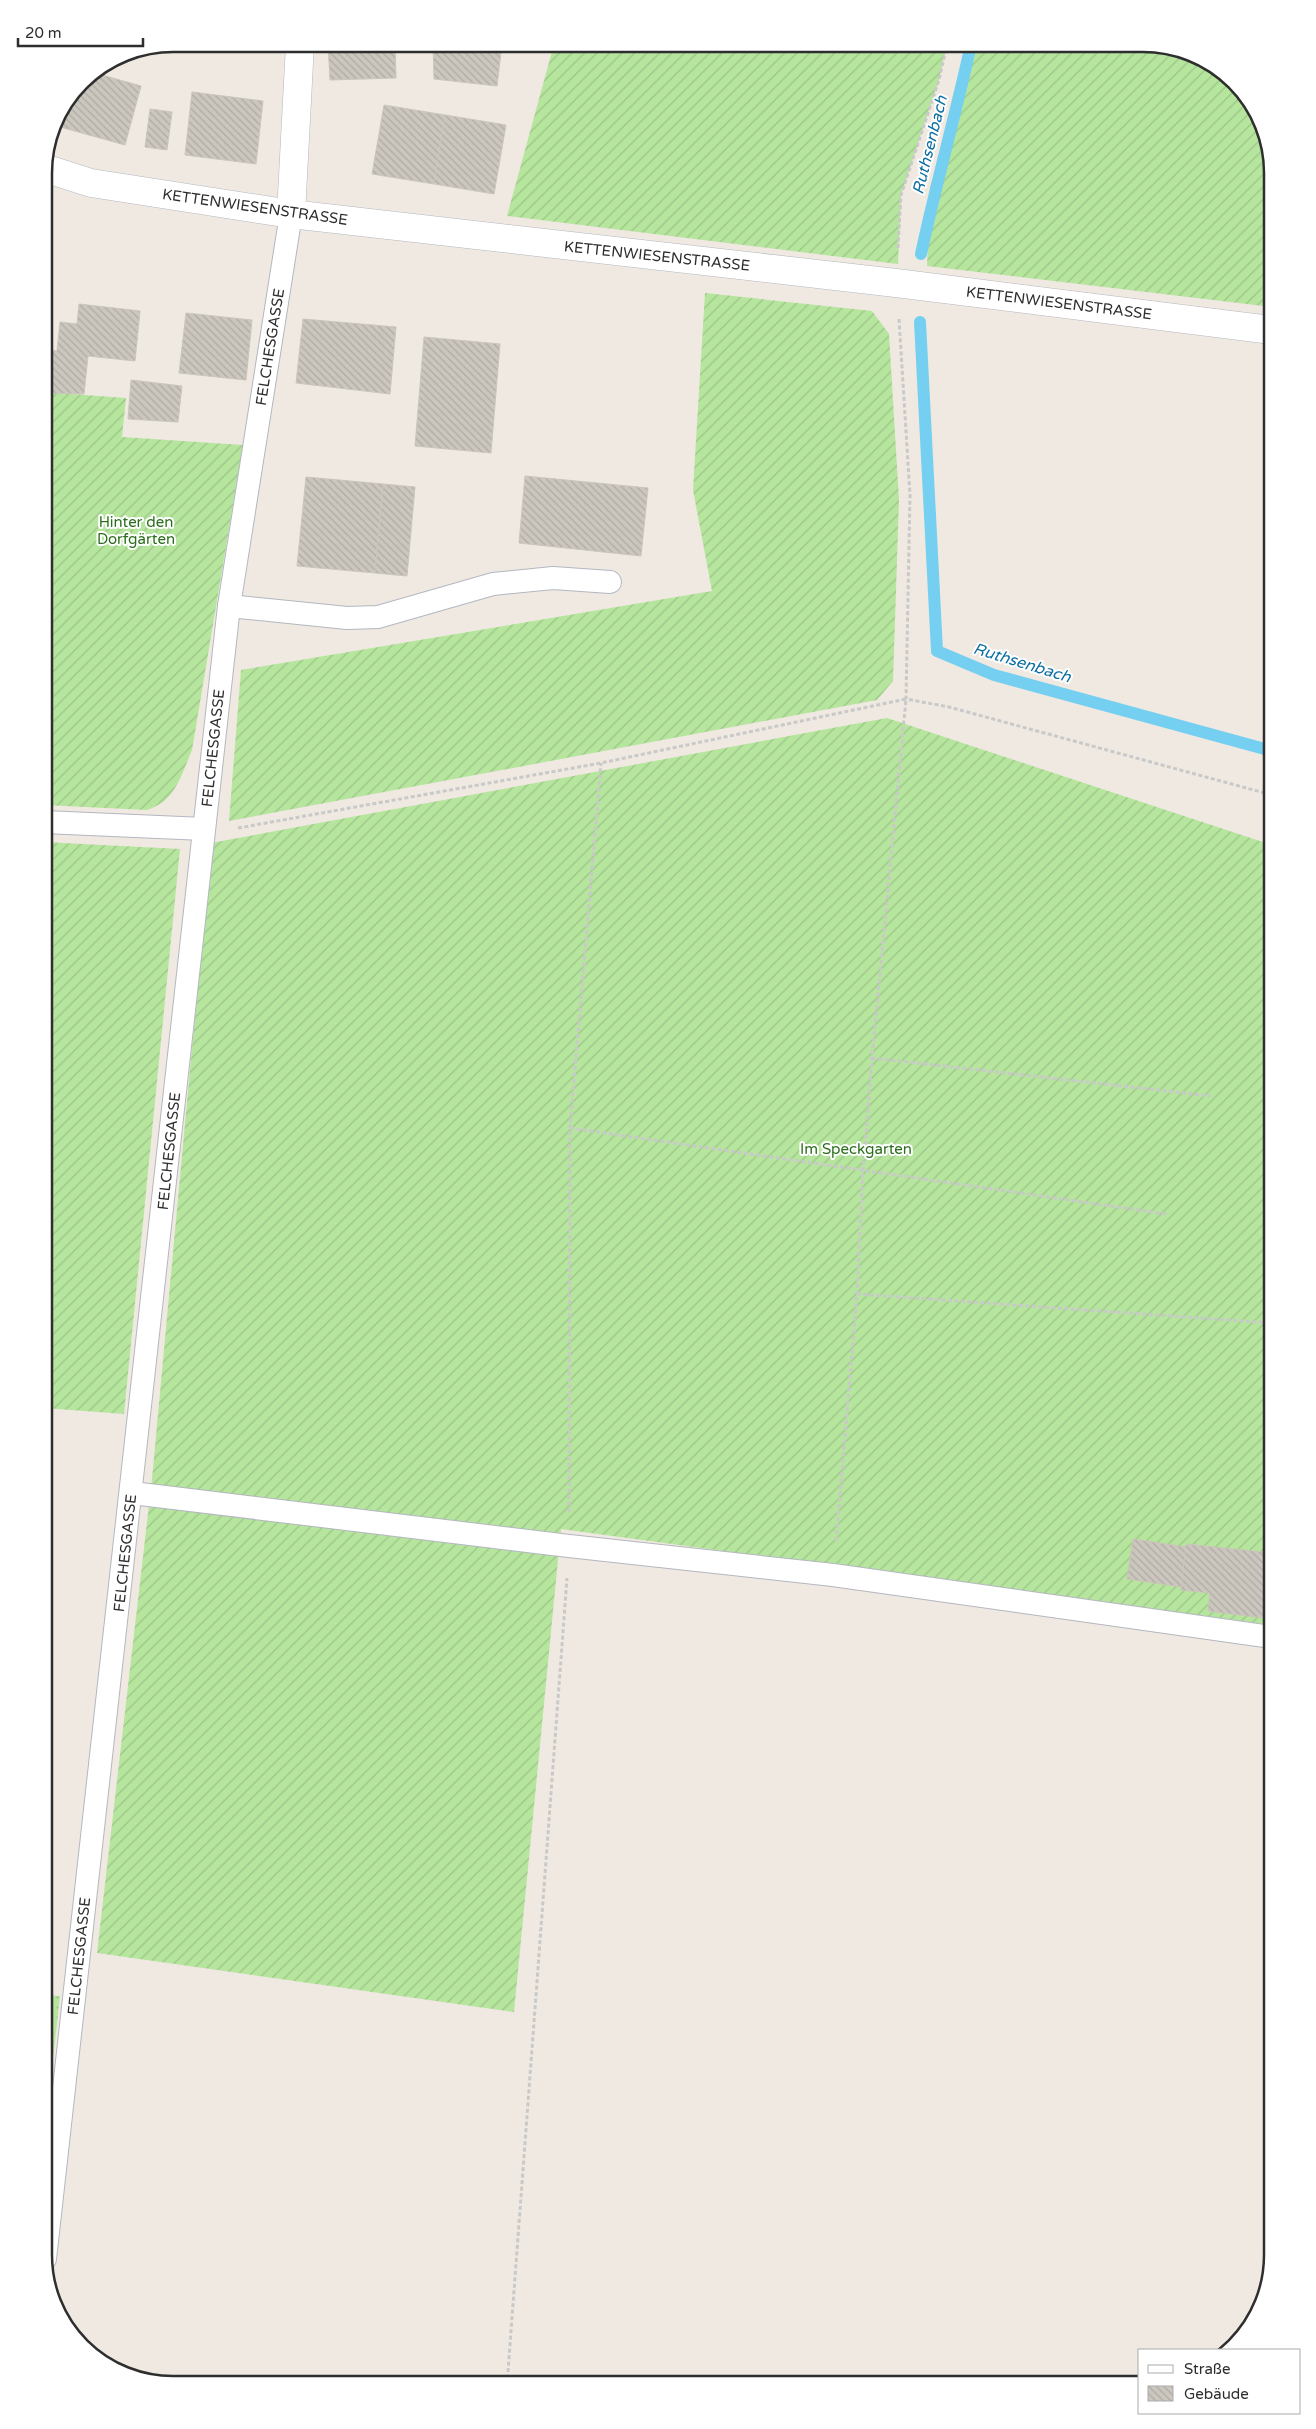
<svg xmlns="http://www.w3.org/2000/svg" width="1316" height="2429" viewBox="0 0 1316 2429" font-family="'Varela Round',sans-serif">
	<defs>
		<pattern id="grass-dots" width="8" height="8" patternUnits="userSpaceOnUse" patternTransform="scale(1.25)"><rect width="8" height="8" fill="#b6e59e"/><path d="M2 2h.1M6 6h.1" fill="none" stroke="#9dc588" stroke-width="1.8" stroke-linecap="round"/></pattern>
		<pattern id="garden-furrows" width="10" height="10" patternUnits="userSpaceOnUse" patternTransform="scale(1.25)"><rect width="10" height="10" fill="#b6e59e"/><path d="M-1 1l2-2M0 10L10 0M9 11l2-2" fill="none" stroke="#9dc588"/></pattern>
		<pattern id="building-back-hatch" width="6" height="6" patternUnits="userSpaceOnUse" patternTransform="scale(1.25)"><rect width="6" height="6" fill="#cbc7bf"/><path d="M-1 5l2 2M0 0l6 6M5-1l2 2" fill="none" stroke="#afaba4"/></pattern>
	</defs>
	<rect width="100%" height="100%" fill="#efe9e1"/>
	<!-- grass -->
	<path fill="url(#grass-dots)" d="M44,1995L60,1996L44,2139Z"/>
	<!-- garden -->
	<g fill="url(#garden-furrows)">
		<path d="M554,44H947L939,80L901,195L898,264L507,216Z"/>
		<path d="M973,44H1151L1221,70L1262,124L1272,174V307L927,266L930,187L961,98Z"/>
		<path d="M705,293L872,311L889,334L899,500L893,681L877,700L229,821L241,670L712,591L693,490Z"/>
		<path d="M44,392L126,398L122,437L243,445L192,750C181,775 176,801 147,810L44,805Z"/>
		<path d="M887,718L1272,845V1625L561,1529L514,2012L97,1953L152,1479L211,843Z"/>
		<path d="M44,842L180,849L124,1414L44,1408Z"/>
	</g>
	<g fill="none" stroke-linecap="round" stroke-linejoin="round">
		<!-- stream -->
		<g stroke="#75cff0" stroke-width="12">
			<path d="M921,254C936,183 956,114 971,44"/>
			<path d="M920,322L937,651L994,675L1272,751"/>
		</g>
	</g>
	<!-- building -->
	<g fill="url(#building-back-hatch)" stroke="#cbc5ba">
		<path d="M328,44H395L396,78L330,80Z"/>
		<path d="M433,44H502L497,86L434,79Z"/>
		<path d="M95,73L141,86L125,145L53,125L82,82Z"/>
		<path d="M192,92L263,101L256,164L185,155Z"/>
		<path d="M384,105L445,115L434,184L372,174Z"/>
		<path d="M150,109L172,112L167,150L145,147Z"/>
		<path d="M445,115L506,125L494,194L434,184Z"/>
		<path d="M79,304L140,311L135,361L88,356L84,394L44,393L47,350L57,351L60,322L77,324Z"/>
		<path d="M186,313L252,320L246,380L179,373Z"/>
		<path d="M303,319L396,327L390,394L296,383Z"/>
		<path d="M424,337L500,344L491,453L415,446Z"/>
		<path d="M131,380L182,386L178,422L128,419Z"/>
		<path d="M525,476L648,488L641,556L519,543Z"/>
		<path d="M306,477L383,484L375,573L297,566Z"/>
		<path d="M383,484L415,487L407,576L375,573Z"/>
		<path d="M1133,1539L1186,1547L1182,1587L1127,1579Z"/>
		<path d="M1186,1544L1272,1553V1619L1208,1611L1210,1593L1181,1590Z"/>
	</g>
	<g fill="none" stroke-linecap="round" stroke-linejoin="round">
		<defs>
			<g id="lane">
				<path d="M229,606L347,618L378,617L493,584L553,578L610,582"/>
				<path d="M44,822L204,829"/>
				<path d="M132,1493L569,1546L833,1575L1272,1637"/>
				<path d="M45,2259L229,606L291,214"/>
			</g>
			<g id="street">
				<path d="M44,168L91,183L291,214L896,283L1272,330"/>
				<path d="M291,214L300,44"/>
			</g>
		</defs>
		<!-- lane casing -->
		<use href="#lane" stroke="#b4b7c1" stroke-width="24"/>
		<!-- street casing -->
		<use href="#street" stroke="#b4b7c1" stroke-width="29"/>
		<!-- path -->
		<g stroke="#c9c9c9" stroke-width="3" stroke-dasharray="4 2.5" stroke-linecap="butt">
			<path d="M898,248L901,195L939,80L947,44"/>
			<path d="M899,319L910,495L906,699L949,707L1272,795"/>
			<path d="M238,828L601,763L906,699L872,1058L863,1170L857,1294L836,1542"/>
			<path d="M872,1058L1211,1096"/>
			<path d="M570,1128L1166,1214"/>
			<path d="M857,1294L1272,1323"/>
			<path d="M569,1512L570,1128L601,763"/>
			<path d="M507,2385L567,1578"/>
		</g>
		<!-- lane -->
		<use href="#lane" stroke="#fff" stroke-width="22"/>
		<!-- street -->
		<use href="#street" stroke="#fff" stroke-width="28"/>
	</g>
	<g text-anchor="middle" dominant-baseline="central" stroke-width="4" stroke-linejoin="round" paint-order="stroke">
		<!-- street labels -->
		<g font-size="15" fill="#2e2e2e" stroke="#fff">
			<text transform="translate(255 207) rotate(8)">KETTENWIESENSTRASSE</text>
			<text transform="translate(657 256) rotate(6)">KETTENWIESENSTRASSE</text>
			<text transform="translate(1059 303) rotate(7)">KETTENWIESENSTRASSE</text>
			<text transform="translate(270 347) rotate(-81)">FELCHESGASSE</text>
			<text transform="translate(213 748) rotate(-84)">FELCHESGASSE</text>
			<text transform="translate(169 1151) rotate(-84)">FELCHESGASSE</text>
			<text transform="translate(125 1553) rotate(-84)">FELCHESGASSE</text>
			<text transform="translate(79 1956) rotate(-84)">FELCHESGASSE</text>
		</g>
		<!-- park labels -->
		<g font-size="15" fill="#2c6e1b" stroke="#fff">
			<text x="136" y="522">Hinter den<tspan x="136" dy="17">Dorfgärten</tspan></text>
			<text x="856" y="1149">Im Speckgarten</text>
		</g>
		<!-- water labels -->
		<g font-size="16" font-style="italic" fill="#0d6fa3" stroke="#fff">
			<text transform="translate(930 145) rotate(-76)">Ruthsenbach</text>
			<text transform="translate(1022 663) rotate(17)">Ruthsenbach</text>
		</g>
	</g>
	<!-- crop -->
	<path d="M0 0H1316V2429H0ZM173 52H1143A121 121 0 0 1 1264 173V2255A121 121 0 0 1 1143 2376H173A121 121 0 0 1 52 2255V173A121 121 0 0 1 173 52Z" fill="#fff" fill-rule="evenodd"/>
	<path fill="none" stroke="#2e2e2e" stroke-width="2.5" d="M173 52H1143A121 121 0 0 1 1264 173V2255A121 121 0 0 1 1143 2376H173A121 121 0 0 1 52 2255V173A121 121 0 0 1 173 52Z"/>
	<!-- legend -->
	<rect x="1138" y="2349" width="162" height="65" fill="#ffffff" stroke="#ababab"/>
	<rect x="1148" y="2365" width="25" height="8" fill="#ffffff" stroke="#ababab"/>
	<text x="1184" y="2374" font-size="15" fill="#2e2e2e">Straße</text>
	<rect x="1148" y="2386" width="25" height="15" fill="url(#building-back-hatch)" stroke="#ababab"/>
	<text x="1184" y="2399" font-size="15" fill="#2e2e2e">Gebäude</text>
	<!-- scale -->
	<path d="M18 38v8h125v-8" fill="none" stroke="#2e2e2e" stroke-width="2.5"/>
	<text x="25" y="38" font-size="15" fill="#2e2e2e" stroke="#ffffff" stroke-width="4" paint-order="stroke">20 m</text>
</svg>
